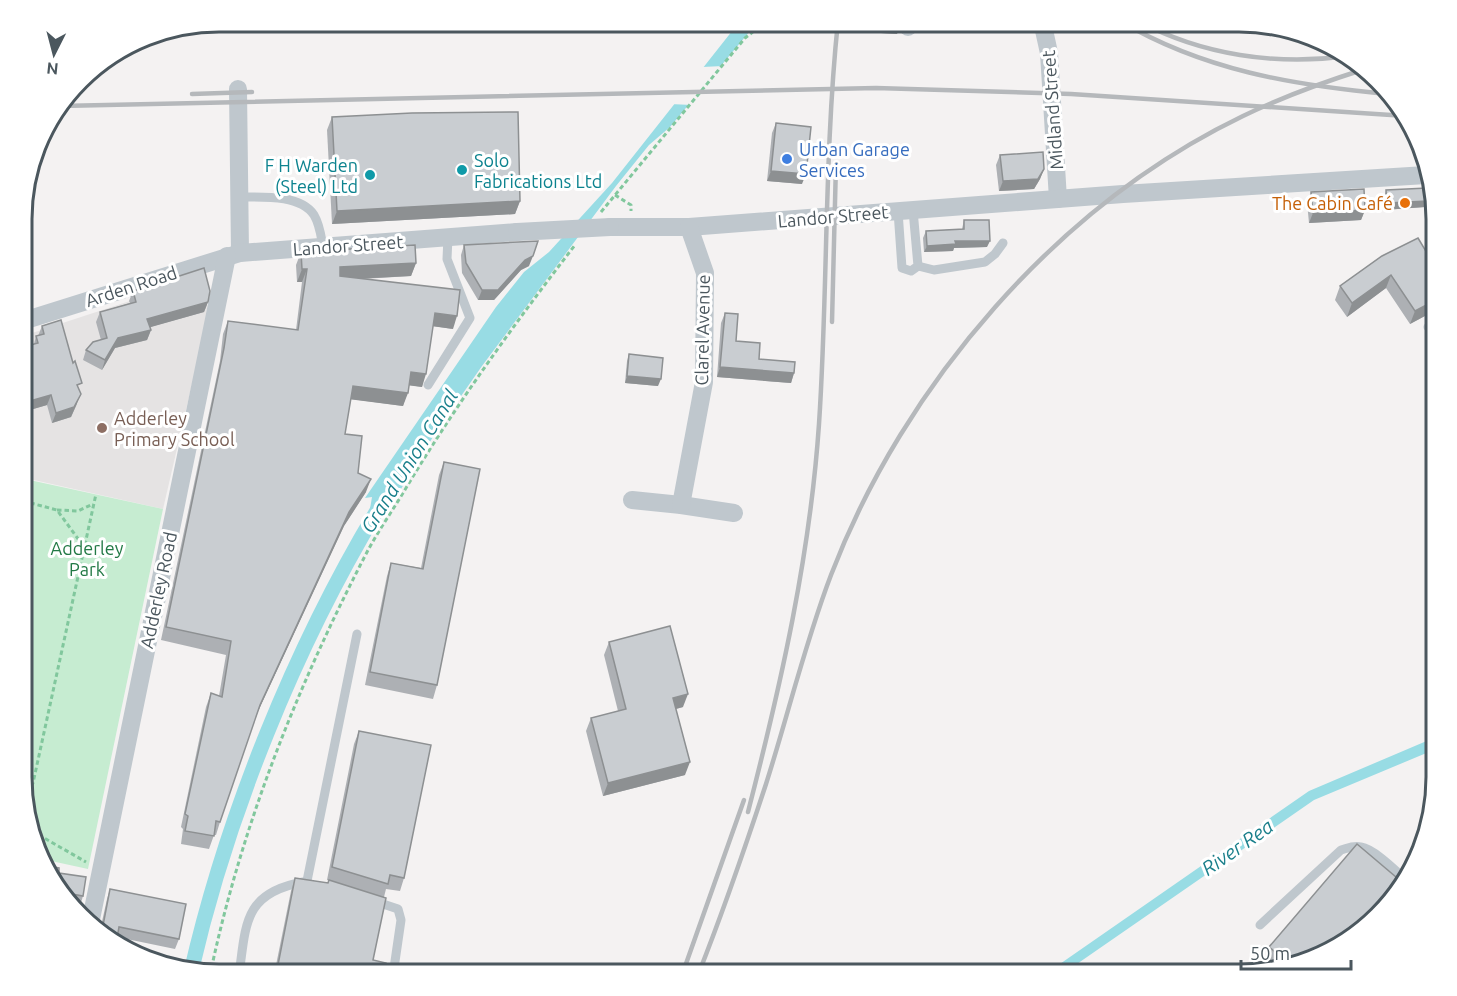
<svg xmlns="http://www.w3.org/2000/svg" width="1457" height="996" viewBox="0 0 1457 996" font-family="Ubuntu,sans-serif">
	<rect width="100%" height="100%" fill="#f4f2f2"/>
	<!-- education -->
	<path fill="#e5e3e3" d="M200,278L209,311L163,509L25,478L23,463V336Z"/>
	<!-- green -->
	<path fill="#c6ecd1" d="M23,463L25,479L163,509L88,869L42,859L23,803Z"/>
	<!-- water -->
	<g fill="#98dce4">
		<path d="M740,21H762L750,31L670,127L649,145L616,186L482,366L436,432L393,502L375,518L370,528L364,524L370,509L372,497L365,498L496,307L524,272L549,252L612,183Z"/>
		<path d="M1436,737V749L1314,800L1061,975H1044L1309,791Z"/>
	</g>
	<!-- pier -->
	<path fill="#f4f2f2" d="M723,66L692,105L670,104L702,67Z"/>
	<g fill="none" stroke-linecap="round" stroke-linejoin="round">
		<!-- canal -->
		<path stroke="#98dce4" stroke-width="15" d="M191,972C227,815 295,647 378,509"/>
		<!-- path -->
		<g stroke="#81c79d" stroke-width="3" stroke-dasharray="4.5 3" stroke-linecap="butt">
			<path d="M615,195L631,205V211"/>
			<path d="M601,212L745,38L767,21"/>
			<path d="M23,501L57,510L84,547"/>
			<path d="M57,510L78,511L93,504"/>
			<path d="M23,799L33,783L96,494"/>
			<path d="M32,831L86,862"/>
			<path d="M210,975C241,827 297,687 366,554C378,531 393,510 406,488C457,403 515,323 575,245"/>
		</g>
		<!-- service -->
		<g stroke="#bfc7cd" stroke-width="9">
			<path d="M239,197C261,197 300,194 314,215C320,225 321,236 323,247"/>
			<path d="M898,211L902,268L911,271L918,266L913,210"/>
			<path d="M918,266L934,270L985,262L995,254L1003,243"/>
			<path d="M1428,327L1436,328"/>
			<path d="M428,385L470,318L447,259L448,237"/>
			<path d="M307,881L357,634"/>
			<path d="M374,901L398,909L401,920L393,975"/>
			<path d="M1260,925L1341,850C1348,848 1354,845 1361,847C1374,849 1395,870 1405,879"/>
			<path d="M239,975C246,923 244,893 303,882"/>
		</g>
		<!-- minor -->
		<g stroke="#bfc7cd" stroke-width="18">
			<path d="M1042,21L1049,53L1058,199"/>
			<path d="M908,27V21"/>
			<path d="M238,89L240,253"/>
			<path d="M610,227H689L1123,194L1426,175"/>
			<path d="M23,321L240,253L517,232"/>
			<path d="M632,500L681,505L734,513"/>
			<path d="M681,505L704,382L705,273L689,227"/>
			<path d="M90,924L227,256"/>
		</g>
		<!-- rail -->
		<g stroke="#b5b8bb" stroke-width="4.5">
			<path d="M1120,21C1203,70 1292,85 1387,94"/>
			<path d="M1138,21C1202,55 1276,66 1348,56"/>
			<path d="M192,94L252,92"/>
			<path d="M60,106L876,88L1071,94L1406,116"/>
			<path d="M832,322L836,163"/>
			<path d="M748,812C781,684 810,556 819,424C828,290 824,155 838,21"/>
			<path d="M682,975L744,800"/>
			<path d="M698,975C723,912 745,848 766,784C788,715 805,643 831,575C904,384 1058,205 1243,116C1282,97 1324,82 1365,69"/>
		</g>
		<!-- minor-bridge -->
		<path stroke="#bfc7cd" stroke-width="18" d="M517,232L610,227"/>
	</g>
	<!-- wall -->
	<g fill="#adb0b4">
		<path d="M865,21H901L897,34L865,32Z"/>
		<path d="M332,117L520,201L515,214L332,224L327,130Z"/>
		<path d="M776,123L802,184L767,181L772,133Z"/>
		<path d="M1000,155L1044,169L1040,179L1034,189L999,191L996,165Z"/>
		<path d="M1386,190L1425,207L1384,210V197Z"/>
		<path d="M1311,192L1365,210L1361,220L1309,223L1307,202Z"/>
		<path d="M964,220L987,247L954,248L953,251L924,252L923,238L926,231L962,229Z"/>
		<path d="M464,245L529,266L521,270L494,300H478L462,273L461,255Z"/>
		<path d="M301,252L416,263L411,276L362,279L453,329L433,326L422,387L409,385L403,406L351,399L345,434L358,473L366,492L344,526L256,715L220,822L216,835H214L209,849L181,844L183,829L181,827L206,707L211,693L219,696L226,655L161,640L220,361L223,334L228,321L296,330L302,282H297L296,265Z"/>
		<path d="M1382,256L1436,268V310L1410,324L1386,288L1347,317L1335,300L1340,286Z"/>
		<path d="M133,291L208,302L204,312L150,327L151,330L147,340L115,348L102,370L83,360L86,350L101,340L96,322L100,312L130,303L129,301Z"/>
		<path d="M725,313L736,341L759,359L794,373L791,383L717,377L721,323Z"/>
		<path d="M42,326L79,390L77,404L71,417L52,423L47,405L23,412V347L34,344L36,336H38Z"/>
		<path d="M629,354L658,386L625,383L627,361Z"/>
		<path d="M444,462L437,685L433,699L365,685L387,576L391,563L421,568L439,475Z"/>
		<path d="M609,642L683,707L676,709L685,775L603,796L586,731L591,718L618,711L604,655Z"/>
		<path d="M359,731L404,878L400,891L386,889L384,897L373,960L384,975H274L291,891L295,878L328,883L329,881L327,880L354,744Z"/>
		<path d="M47,866L59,873L83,896L80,906L72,904L48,877Z"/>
		<path d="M110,889L179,939L175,949L117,937L116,944L99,935L107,899Z"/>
		<path d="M1269,947L1326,955L1273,967L1265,960Z"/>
	</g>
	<!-- shaded-wall -->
	<g fill="#8d9092">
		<path d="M869,21H901L897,34L865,32Z"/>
		<path d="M922,21H1005L1004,24L921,25Z"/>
		<path d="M1044,169L1040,179L1034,189L999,191L1003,181Z"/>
		<path d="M771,171L806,174L802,184L767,181Z"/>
		<path d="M520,201L515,214L332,224L337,211Z"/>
		<path d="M1428,201L1425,207L1384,210L1387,203Z"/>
		<path d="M1365,210L1361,220L1309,223L1313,213Z"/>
		<path d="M955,241H990L987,247L954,248L953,251L924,252L927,246Z"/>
		<path d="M533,256L529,266L521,270L494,300H478L482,290L525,260Z"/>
		<path d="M416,263L411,276L335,280L340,267Z"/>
		<path d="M302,269H307L302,282H297Z"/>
		<path d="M1391,275L1386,288L1347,317L1352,303Z"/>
		<path d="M1436,300V310L1410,324L1415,311Z"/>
		<path d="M208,302L204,312L144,329L147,319Z"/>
		<path d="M435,313L457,316L453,329L431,326Z"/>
		<path d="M151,330L147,340L115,348L102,370L105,360L118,338Z"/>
		<path d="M720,367L794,373L791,383L717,377Z"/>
		<path d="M411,372L426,374L422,387L406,385Z"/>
		<path d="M627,376L661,379L658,386L625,383Z"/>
		<path d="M353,386L408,393L403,406L348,399Z"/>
		<path d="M81,394L71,417L52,423L56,413Z"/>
		<path d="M51,395L47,405L23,412V403Z"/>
		<path d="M371,479L366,492L344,526L255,718L260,705L349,512Z"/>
		<path d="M688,694L683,707L668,711L673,698Z"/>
		<path d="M690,762L685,775L603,796L608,783Z"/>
	</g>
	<!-- building -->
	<g fill="#c9cdd1" stroke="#8d9092" stroke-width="1.5">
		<path d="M518,112L520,201L337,211L332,117L412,113Z"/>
		<path d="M776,123L811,127L806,174L771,171Z"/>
		<path d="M1043,152L1044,169L1038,179L1003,181L1000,155Z"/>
		<path d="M1427,188L1428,201L1387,203L1386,190Z"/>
		<path d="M1364,189L1365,210L1313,213L1311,192Z"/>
		<path d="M964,220H989L990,241H955L956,244L927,246L926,231L964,229Z"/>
		<path d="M1418,238L1436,268V300L1415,311L1391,275L1352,303L1340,286L1382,256Z"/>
		<path d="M538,241L533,256L525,260L498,290H482L466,263L464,245Z"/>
		<path d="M415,245L416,263L340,267V276L460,290L457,316L435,313L426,374L411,372L408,393L353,386L345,434L362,436L358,473L371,479L349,512L260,705L220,822L216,821L214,836L185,831L188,816L185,814L211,693L222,697L231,641L166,627L224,348L228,321L298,330L307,269H302L301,252Z"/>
		<path d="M204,268L210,291L208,302L147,319L151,330L118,338L105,360L86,350L93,342L107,338L100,312L136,302L133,291Z"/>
		<path d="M725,313L738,314L736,341L760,343L759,359L795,362L794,373L720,367Z"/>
		<path d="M61,320L73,363L75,361L82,383L77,385L81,394L74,407L56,413L51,395L23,403V347L38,343L36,336L44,334L42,326Z"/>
		<path d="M629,354L663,358L661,379L627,376Z"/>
		<path d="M444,462L480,469L437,685L370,672L391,563L423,569Z"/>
		<path d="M670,626L688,694L673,698L690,762L608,783L591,718L626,709L609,642Z"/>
		<path d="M359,731L431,745L404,878L390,875L388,884L332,867Z"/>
		<path d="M1357,844L1403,883L1395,898L1326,955L1289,963L1269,947Z"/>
		<path d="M42,861L47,862V866L59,868V873L86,877L83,896L61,892L57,888L58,886L55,885L48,877Z"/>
		<path d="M295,878L328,883L329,880L386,898L373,960L386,963L384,975H276Z"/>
		<path d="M110,889L186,904L179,939L119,927L116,944L101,936Z"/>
		<path d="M1190,967L1199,975H1183Z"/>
	</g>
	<!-- markers -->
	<circle fill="#3f7fe0" stroke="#fff" stroke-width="2" cx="787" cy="159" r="6"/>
	<g fill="#0f9aa8" stroke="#fff" stroke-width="2">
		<circle cx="462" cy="170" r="6"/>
		<circle cx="370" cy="175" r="6"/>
	</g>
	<circle fill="#e8710a" stroke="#fff" stroke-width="2" cx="1405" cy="203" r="6"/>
	<circle fill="#8d6e63" stroke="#fff" stroke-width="2" cx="102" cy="428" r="6"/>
	<g text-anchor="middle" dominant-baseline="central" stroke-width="6" stroke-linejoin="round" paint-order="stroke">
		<!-- street labels -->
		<g font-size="18" fill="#4b575e" stroke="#fff">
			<text transform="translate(1052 110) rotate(-94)">Midland Street</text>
			<text transform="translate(833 216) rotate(-5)">Landor Street</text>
			<text transform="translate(348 245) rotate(-4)">Landor Street</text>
			<text transform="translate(131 286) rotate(-18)">Arden Road</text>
			<text transform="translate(702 330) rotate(-89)">Clarel Avenue</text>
			<text transform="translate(158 590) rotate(-78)">Adderley Road</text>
		</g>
		<!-- shop labels -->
		<g font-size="18" fill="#366cbe" stroke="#fff" text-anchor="start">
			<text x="799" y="149">Urban Garage<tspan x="799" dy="21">Services</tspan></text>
		</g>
		<!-- culture labels -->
		<g font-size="18" fill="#0d838f" stroke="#fff" text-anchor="start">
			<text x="474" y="160">Solo<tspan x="474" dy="21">Fabrications Ltd</tspan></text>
			<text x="358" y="165" text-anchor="end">F H Warden<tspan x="358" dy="21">(Steel) Ltd</tspan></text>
		</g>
		<!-- food labels -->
		<g font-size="18" fill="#c56008" stroke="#fff" text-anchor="end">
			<text x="1393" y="203">The Cabin Café</text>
		</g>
		<!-- education labels -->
		<g font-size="18" fill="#785e54" stroke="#fff" text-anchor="start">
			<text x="114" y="418">Adderley<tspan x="114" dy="21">Primary School</tspan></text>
		</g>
		<!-- park labels -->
		<g font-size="18" fill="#227945" stroke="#fff">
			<text x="87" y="548">Adderley<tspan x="87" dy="21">Park</tspan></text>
		</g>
		<!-- water labels -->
		<g font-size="20" font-style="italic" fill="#1a7f8b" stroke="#fff">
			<text transform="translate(409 461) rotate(-58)">Grand Union Canal</text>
			<text transform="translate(1237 847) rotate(-35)">River Rea</text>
		</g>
	</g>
	<!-- crop -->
	<path d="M0 0H1457V996H0ZM219 32H1239A187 187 0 0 1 1426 219V777A187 187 0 0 1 1239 964H219A187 187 0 0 1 32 777V219A187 187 0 0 1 219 32Z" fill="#fff" fill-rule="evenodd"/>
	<path fill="none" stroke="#4b575e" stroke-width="3" d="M219 32H1239A187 187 0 0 1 1426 219V777A187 187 0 0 1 1239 964H219A187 187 0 0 1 32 777V219A187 187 0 0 1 219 32Z"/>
	<!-- north arrow -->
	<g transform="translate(54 54) rotate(186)" stroke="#ffffff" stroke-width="4.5" paint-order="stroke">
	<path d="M0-4.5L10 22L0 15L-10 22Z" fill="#4b575e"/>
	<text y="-9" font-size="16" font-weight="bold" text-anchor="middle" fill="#4b575e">N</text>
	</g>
	<!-- scale -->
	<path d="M1241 960v9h110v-9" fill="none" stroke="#4b575e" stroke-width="3"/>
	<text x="1250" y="960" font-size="18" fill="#4b575e" stroke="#ffffff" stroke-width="4.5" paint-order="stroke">50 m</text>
</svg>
